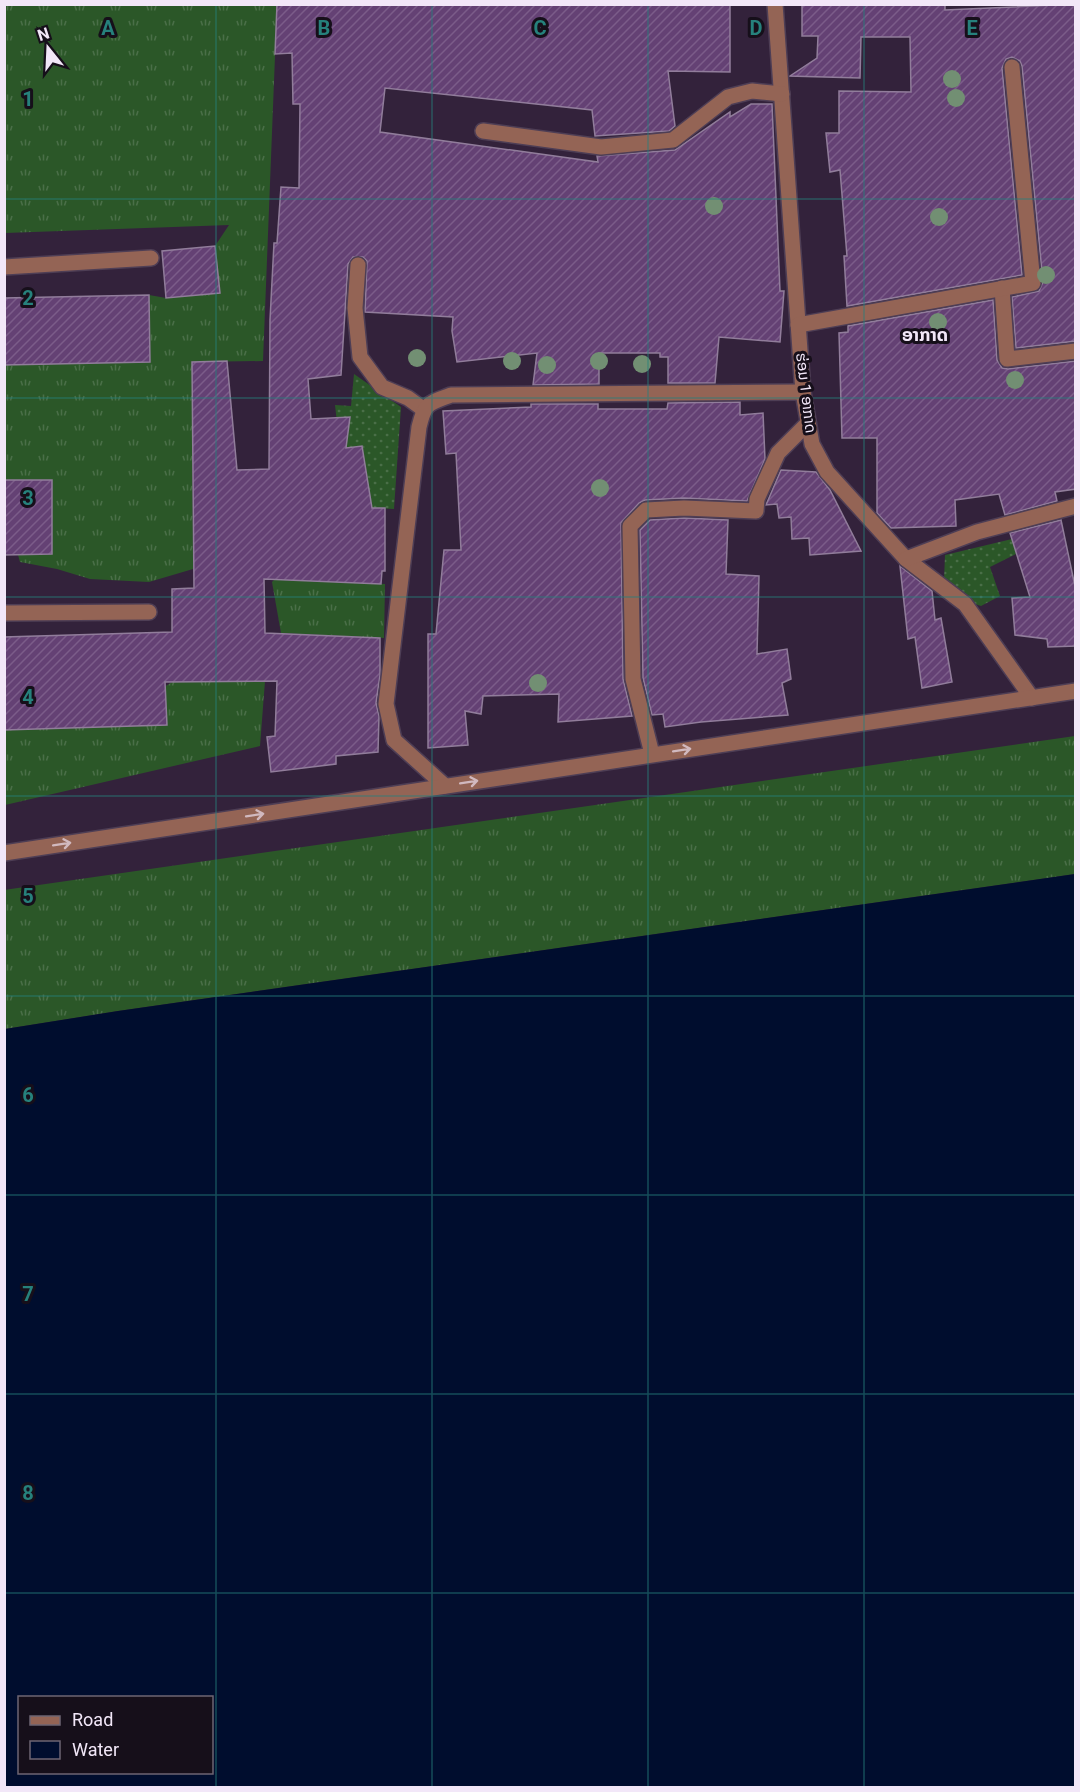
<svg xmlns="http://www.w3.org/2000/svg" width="1080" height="1792" viewBox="0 0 1080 1792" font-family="Roboto,'Noto Sans Lao',sans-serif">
	<defs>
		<pattern id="grass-tufts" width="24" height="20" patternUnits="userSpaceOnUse" patternTransform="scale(1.5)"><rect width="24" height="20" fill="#2b5728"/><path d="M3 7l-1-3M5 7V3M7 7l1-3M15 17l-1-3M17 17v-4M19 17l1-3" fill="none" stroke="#4a6f48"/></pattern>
		<pattern id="garden-dots" width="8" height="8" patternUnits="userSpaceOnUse" patternTransform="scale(1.5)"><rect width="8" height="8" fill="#2b5728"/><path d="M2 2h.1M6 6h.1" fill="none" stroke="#4a6f48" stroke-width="1.8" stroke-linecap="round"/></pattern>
		<pattern id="building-hatch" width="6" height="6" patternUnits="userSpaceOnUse" patternTransform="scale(1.5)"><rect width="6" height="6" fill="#644174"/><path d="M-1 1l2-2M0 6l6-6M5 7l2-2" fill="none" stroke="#7b5c89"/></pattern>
	</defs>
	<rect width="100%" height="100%" fill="#33223b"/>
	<!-- grass -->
	<g fill="url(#grass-tufts)">
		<path d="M5,5H277L263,361L192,362L193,569L149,582L90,579L57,569L20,562L18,555L52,554V480H5L4,365L150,362L149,295L166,298L220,293L215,246L229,225L5,233Z"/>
		<path d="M275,579L385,584L384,638L281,633L272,582Z"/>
		<path d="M265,681L260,746L5,805L4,730L166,725V686L172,682Z"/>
		<path d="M1075,736V874L118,1011L5,1029L4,890Z"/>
	</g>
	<!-- garden -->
	<g fill="url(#garden-dots)">
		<path d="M354,374L401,407L394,509L353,507V495L369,491L362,446L340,449L335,405L351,406Z"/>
		<path d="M1012,539L1016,554L990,567L1000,596L981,606L972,603L944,580L945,555Z"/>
	</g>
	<!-- water -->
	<path fill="#000d2e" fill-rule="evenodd" d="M1075,874V1787H5V1029L118,1011ZM20,1698H212V1772H20Z"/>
	<!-- building -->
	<g fill="url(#building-hatch)" stroke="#917d9b" stroke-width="1.5">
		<path d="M277,4H730V72L668,71L675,126L669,131L595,136L592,110L385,88L380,132L598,162L597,156L675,150L730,112V117L751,104H772L780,291H784L780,342L719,337L715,383H668V357H660V353H599V384L533,385L537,353L457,362L452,331L453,317L365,312L367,261L363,257H353L348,264L341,375L308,379L311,419L350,417L346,448L362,446L372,508H385V571H382L381,584L264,579L265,633L380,638V675L376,703L379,716L378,752L336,756V764L271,772L267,737L275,736L277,681L165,682L167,725L4,730V637L172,632V589L194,588L192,362L227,361L237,470L269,469L270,320L274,243H277L281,187L299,188L300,104H293L292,53L275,54Z"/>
		<path d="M802,4H945V10L1076,4V341L1016,348L1012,297L1039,291L1043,282L1022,66L1020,61L1012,57L1006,59L1002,68L1022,275L847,306L844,256H847L840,170L830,172L826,133H839V91L911,92L910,37H861L860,78L790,76L817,58L818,36H802Z"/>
		<path d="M215,246L220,293L166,298L162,251Z"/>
		<path d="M149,295L150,362L4,365V298Z"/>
		<path d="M993,300L997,360L1002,368L1008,369L1076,361V489L1055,492L1057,501L1005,515L999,494L955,500L956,526L891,528L877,513V438H842L839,333L848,332V326Z"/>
		<path d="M740,402V415L763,413L765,459L747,501L684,498L645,500L639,503L621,523L623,679L632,716L558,722L559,694L483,696L481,714L465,711L468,745L428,748V634H436L444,550H461L456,453L446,454L443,411L531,407V404H598V409H667L668,403Z"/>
		<path d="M781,470L816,472L830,490L861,551L810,555L809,538L792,539L791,517L779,518L777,504L766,505Z"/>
		<path d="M4,480H52V554L4,555Z"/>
		<path d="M684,518L728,520L726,574L759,576L757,654L787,649L791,679L782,683L788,715L701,722L665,727L663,714L652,715L643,678L640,530L650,520Z"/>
		<path d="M1061,520L1076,591V646L1048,647L1047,639L1015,635L1012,598L1030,597L1010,533Z"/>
		<path d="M900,566L932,591L935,620L941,618L952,682L922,688L915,637L908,639Z"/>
	</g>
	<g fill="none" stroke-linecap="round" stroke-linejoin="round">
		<defs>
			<g id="minor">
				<path d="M775,4L803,392L812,444L827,472L906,559L965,604L1032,698"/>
				<path d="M483,131L601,147L673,140L728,97L752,91L782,94"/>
				<path d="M358,265L355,308L360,357L382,387L408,398L423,409"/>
				<path d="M4,267L151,258"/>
				<path d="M1002,288L1007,359L1076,351"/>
				<path d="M798,325L1033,283L1012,67"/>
				<path d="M906,559L977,532L1076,506"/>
				<path d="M4,613L149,612"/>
				<path d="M652,754L633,679L630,526L646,510L684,508L756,511L757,499L778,453L808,423"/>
				<path d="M445,786L394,740L386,704L419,427C425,402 428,404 451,395L803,392"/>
				<path d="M4,853L1076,691"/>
			</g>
		</defs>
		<!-- minor casing -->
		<use href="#minor" stroke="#4e3e55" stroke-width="18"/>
		<!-- minor -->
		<use href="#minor" stroke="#946455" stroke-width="15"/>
	</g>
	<!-- trees -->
	<g fill="#728f73">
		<circle cx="952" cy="79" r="9"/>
		<circle cx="956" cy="98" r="9"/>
		<circle cx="714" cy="206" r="9"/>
		<circle cx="939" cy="217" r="9"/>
		<circle cx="1046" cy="275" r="9"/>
		<circle cx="938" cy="322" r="9"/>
		<circle cx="417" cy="358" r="9"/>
		<circle cx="512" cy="361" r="9"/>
		<circle cx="599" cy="361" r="9"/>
		<circle cx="642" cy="364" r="9"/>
		<circle cx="547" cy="365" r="9"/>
		<circle cx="1015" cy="380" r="9"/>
		<circle cx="600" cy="488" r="9"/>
		<circle cx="538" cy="683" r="9"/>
	</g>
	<!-- one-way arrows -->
	<defs><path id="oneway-shaft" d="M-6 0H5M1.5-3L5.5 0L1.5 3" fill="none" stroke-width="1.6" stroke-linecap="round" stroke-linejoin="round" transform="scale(1.5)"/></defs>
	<g stroke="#d1b9bf">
		<use href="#oneway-shaft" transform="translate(682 750) rotate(-9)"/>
		<use href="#oneway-shaft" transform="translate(469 782) rotate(-9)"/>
		<use href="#oneway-shaft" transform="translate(255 815) rotate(-9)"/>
		<use href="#oneway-shaft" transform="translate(62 844) rotate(-9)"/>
	</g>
	<!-- grid -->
	<path fill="none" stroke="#26817c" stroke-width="1.5" stroke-opacity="0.55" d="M216,4V1788M432,4V1788M648,4V1788M864,4V1788M4,199H1076M4,398H1076M4,597H1076M4,796H1076M4,996H1076M4,1195H1076M4,1394H1076M4,1593H1076"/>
	<g text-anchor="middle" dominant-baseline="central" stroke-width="6" stroke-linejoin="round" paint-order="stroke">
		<!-- street labels -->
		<g font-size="15" fill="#f2e7f8" stroke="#160f1a">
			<text transform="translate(806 393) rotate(83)">ຮ່ອມ 1 ອາກາດ</text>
		</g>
		<!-- quarter labels -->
		<g font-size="18" font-weight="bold" fill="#f2e7f8" stroke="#160f1a">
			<text x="925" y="334">ອາກາດ</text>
		</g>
	</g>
	<g font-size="20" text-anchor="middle" font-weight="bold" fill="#26817c" stroke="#160f1a" stroke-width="6" stroke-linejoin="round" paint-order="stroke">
		<text x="108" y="35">A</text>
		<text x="324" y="35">B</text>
		<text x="540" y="35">C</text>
		<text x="756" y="35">D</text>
		<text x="972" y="35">E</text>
		<text x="28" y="106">1</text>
		<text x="28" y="305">2</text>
		<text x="28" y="505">3</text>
		<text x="28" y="704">4</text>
		<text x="28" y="903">5</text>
		<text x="28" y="1102">6</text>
		<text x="28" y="1301">7</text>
		<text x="28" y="1500">8</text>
	</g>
	<!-- border -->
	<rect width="1080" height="1792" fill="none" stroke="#f2e7f8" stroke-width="12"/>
	<!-- legend -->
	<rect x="18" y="1696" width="195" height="78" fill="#160f1a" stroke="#6e6573" stroke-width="1.5"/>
	<rect x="30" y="1716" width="30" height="9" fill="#946455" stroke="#6e6573" stroke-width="1.5"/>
	<text x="72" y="1726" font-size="18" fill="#f2e7f8">Road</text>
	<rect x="30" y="1741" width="30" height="18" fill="#000d2e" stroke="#6e6573" stroke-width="1.5"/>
	<text x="72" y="1756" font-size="18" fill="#f2e7f8">Water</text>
	<!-- north arrow -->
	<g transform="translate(48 48) rotate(342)" stroke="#160f1a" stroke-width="4.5" paint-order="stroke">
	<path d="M0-4.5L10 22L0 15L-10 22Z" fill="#f2e7f8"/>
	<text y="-9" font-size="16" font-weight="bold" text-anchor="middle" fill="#f2e7f8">N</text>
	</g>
</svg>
